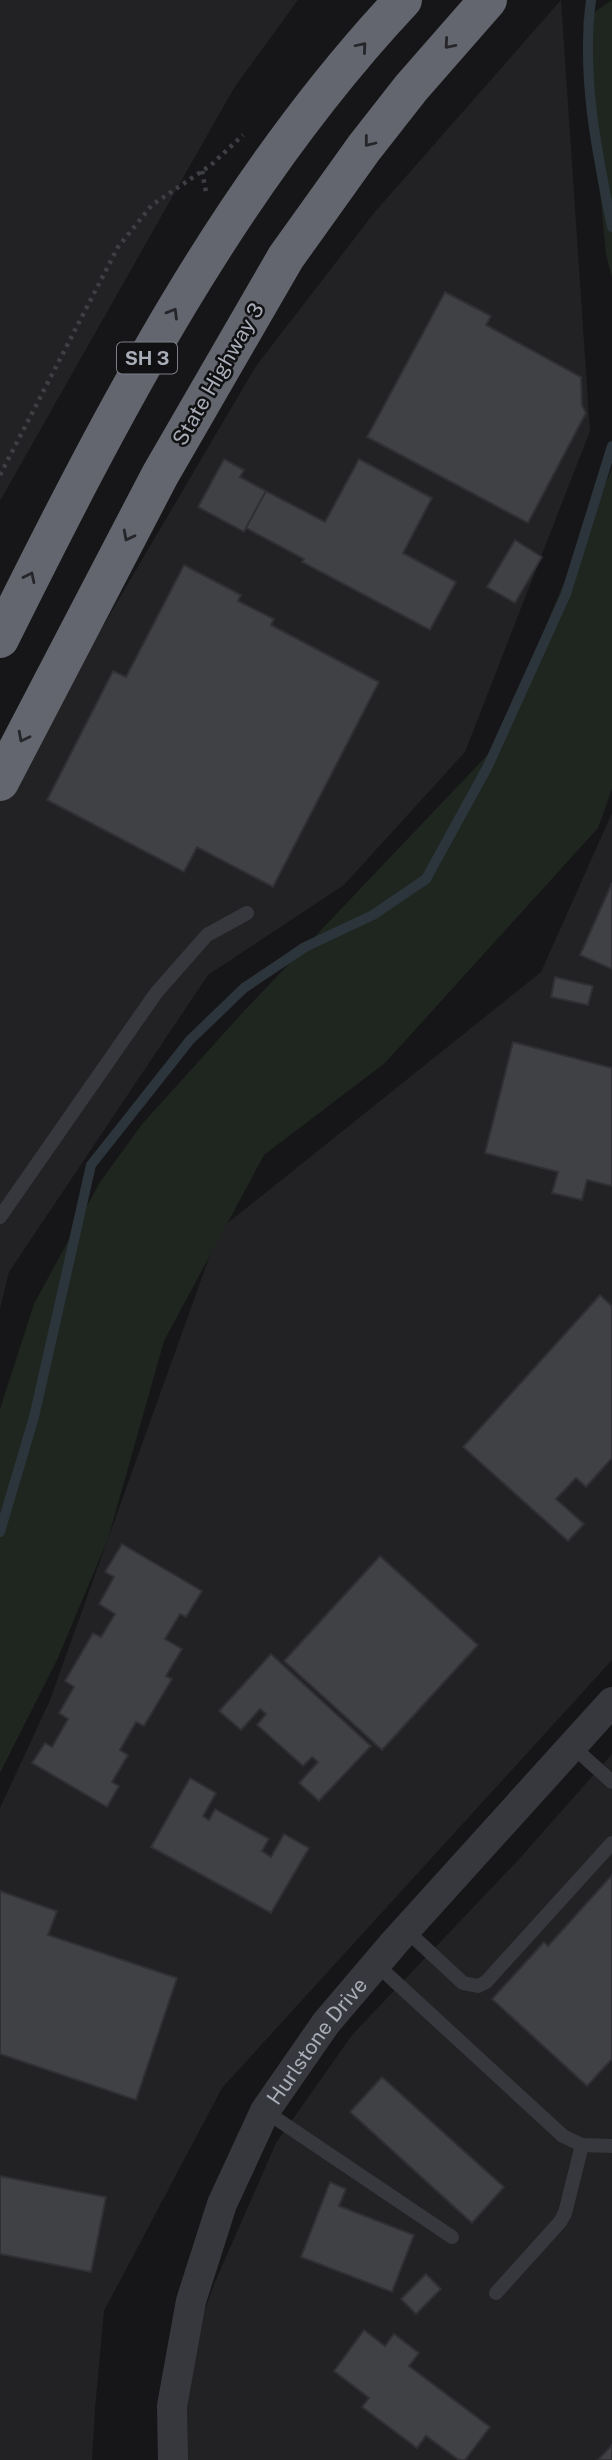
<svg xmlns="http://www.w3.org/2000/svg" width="612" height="2460" viewBox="0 0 612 2460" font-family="'Public Sans',sans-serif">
	<rect width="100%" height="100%" fill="#161618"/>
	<!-- built -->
	<g fill="#222225">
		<path d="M0,0H298L234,88L0,501Z"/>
		<path d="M561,0L590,431L465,752L344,885L208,975L9,1272L0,1309V801L256,366L374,213Z"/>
		<path d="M612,813V1660L222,2088L104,2311L95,2409L92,2460H0V1808L50,1700L219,1230L541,972Z"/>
		<path d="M612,1754V2460H179L175,2389L215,2282L276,2143L352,2035L520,1858Z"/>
	</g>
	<!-- green -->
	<g fill="#1e261f">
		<path d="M612,0V278L606,254L583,20Z"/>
		<path d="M612,468V789L598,828L385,1063L264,1155L164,1341L108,1539L57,1660L0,1773V1409L34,1304L100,1182L143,1123L244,1011L495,747Z"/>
	</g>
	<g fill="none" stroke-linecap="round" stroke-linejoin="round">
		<!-- stream -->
		<g stroke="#2c353c" stroke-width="10">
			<path d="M591,0C581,77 597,152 612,227"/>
			<path d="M0,1532L34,1417L91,1165L190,1040L244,988L305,947L373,915L426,879L488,766L566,594L612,446"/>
		</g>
	</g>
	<!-- building -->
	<g fill="#404145" stroke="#303034" stroke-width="2">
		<path d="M445,292L491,316L486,325L581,377L582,405L586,413L528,523L367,437Z"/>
		<path d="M224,459L244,470L240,477L266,491L244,532L198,507Z"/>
		<path d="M359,459L432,498L403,553L456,582L430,630L302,562L304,559L246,528L266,491L325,522Z"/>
		<path d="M515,540L542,557L515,603L487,587Z"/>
		<path d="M184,565L241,595L238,601L274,619L271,625L379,682L273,887L197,847L184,872L47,800L113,671L126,677Z"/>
		<path d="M612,883V969L580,955Z"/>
		<path d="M555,977L593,986L588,1005L551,997Z"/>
		<path d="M513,1042L612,1068V1186L587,1180L582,1200L552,1193L558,1172L485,1153Z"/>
		<path d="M600,1295L612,1306V1458L586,1487L576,1478L556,1499L584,1524L568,1541L463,1447Z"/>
		<path d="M122,1544L202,1591L186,1617L180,1614L165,1639L182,1649L166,1676L172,1679L144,1726L136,1722L120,1750L128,1755L112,1782L119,1786L107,1807L32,1763L45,1743L52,1747L68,1719L59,1713L74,1687L65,1681L93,1633L101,1637L115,1614L99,1604L114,1577L105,1572Z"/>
		<path d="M380,1556L478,1645L382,1750L284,1661Z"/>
		<path d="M271,1654L371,1746L319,1801L299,1783L318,1762L312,1757L303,1766L257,1725L266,1714L260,1709L241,1730L219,1711Z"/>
		<path d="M190,1778L216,1793L203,1816L209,1820L215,1809L269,1839L262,1851L271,1857L284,1834L309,1848L271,1913L151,1847Z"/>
		<path d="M612,1875V2059L587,2086L492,1999L544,1942L548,1946Z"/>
		<path d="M0,1891L57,1911L48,1935L177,1978L136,2100L0,2054Z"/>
		<path d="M382,2077L504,2187L472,2223L350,2112Z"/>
		<path d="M0,2176L106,2197L91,2272L0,2254Z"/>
		<path d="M330,2182L346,2189L339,2206L414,2235L392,2292L301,2257Z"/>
		<path d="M426,2274L441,2289L416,2314L401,2299Z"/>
		<path d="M364,2330L385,2346L394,2334L419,2353L409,2366L490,2427L465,2460H459L426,2436L417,2448L362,2407L369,2398L334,2371Z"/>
		<path d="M612,2445V2460H598Z"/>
	</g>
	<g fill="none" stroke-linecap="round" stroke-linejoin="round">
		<!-- path -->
		<g stroke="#3d3f44" stroke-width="4.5" stroke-dasharray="3.5 5" stroke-linecap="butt">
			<path d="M202,171L206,192"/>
			<path d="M0,475L118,247L152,205L211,165L243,135"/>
		</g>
		<!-- lane -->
		<g stroke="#37383d" stroke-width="14">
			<path d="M0,1217L156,993L207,935L247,913"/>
			<path d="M572,1746L612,1782"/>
			<path d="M406,1930L463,1983L478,1986L486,1982L612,1843"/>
			<path d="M376,1964L563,2136L582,2145L612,2146"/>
			<path d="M265,2111L452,2237"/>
			<path d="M496,2293L560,2222L565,2213L582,2145"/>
		</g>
		<!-- street -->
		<path stroke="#37383d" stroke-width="30" id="s1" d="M173,2460L172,2406L191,2301L222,2204L265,2111L326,2023L394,1943L612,1702"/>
		<!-- highway -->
		<g stroke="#63666e" stroke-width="38">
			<path d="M0,639C112,414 229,185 403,0"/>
			<path d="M0,782L160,475L286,257L364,148L411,88L488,0"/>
		</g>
	</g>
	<!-- one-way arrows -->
	<defs><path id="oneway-chevron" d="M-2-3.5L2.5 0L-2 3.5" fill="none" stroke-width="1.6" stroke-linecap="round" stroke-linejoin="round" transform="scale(1.75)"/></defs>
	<g stroke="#26262a">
		<use href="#oneway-chevron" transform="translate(449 44) rotate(131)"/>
		<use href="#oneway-chevron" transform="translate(362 47) rotate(-50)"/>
		<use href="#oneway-chevron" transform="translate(369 142) rotate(128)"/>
		<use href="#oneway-chevron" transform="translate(173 313) rotate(-59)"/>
		<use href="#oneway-chevron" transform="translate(128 536) rotate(118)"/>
		<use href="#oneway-chevron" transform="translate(30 577) rotate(-64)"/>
		<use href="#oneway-chevron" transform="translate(23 737) rotate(117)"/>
	</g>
	<g text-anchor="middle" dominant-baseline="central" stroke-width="5" stroke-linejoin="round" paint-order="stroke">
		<!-- shield labels -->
		<rect fill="#111113" stroke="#7b7e86" stroke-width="2" x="117" y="342.5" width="60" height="31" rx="5"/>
		<g font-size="19" font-weight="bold" fill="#a8adb8">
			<text x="147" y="358">SH 3</text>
		</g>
		<!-- street labels -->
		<g font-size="21" fill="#a8adb8" stroke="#111113">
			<text transform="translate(218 374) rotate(-60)">State Highway 3</text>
			<text stroke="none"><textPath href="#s1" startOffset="452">Hurlstone Drive</textPath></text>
		</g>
	</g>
</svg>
